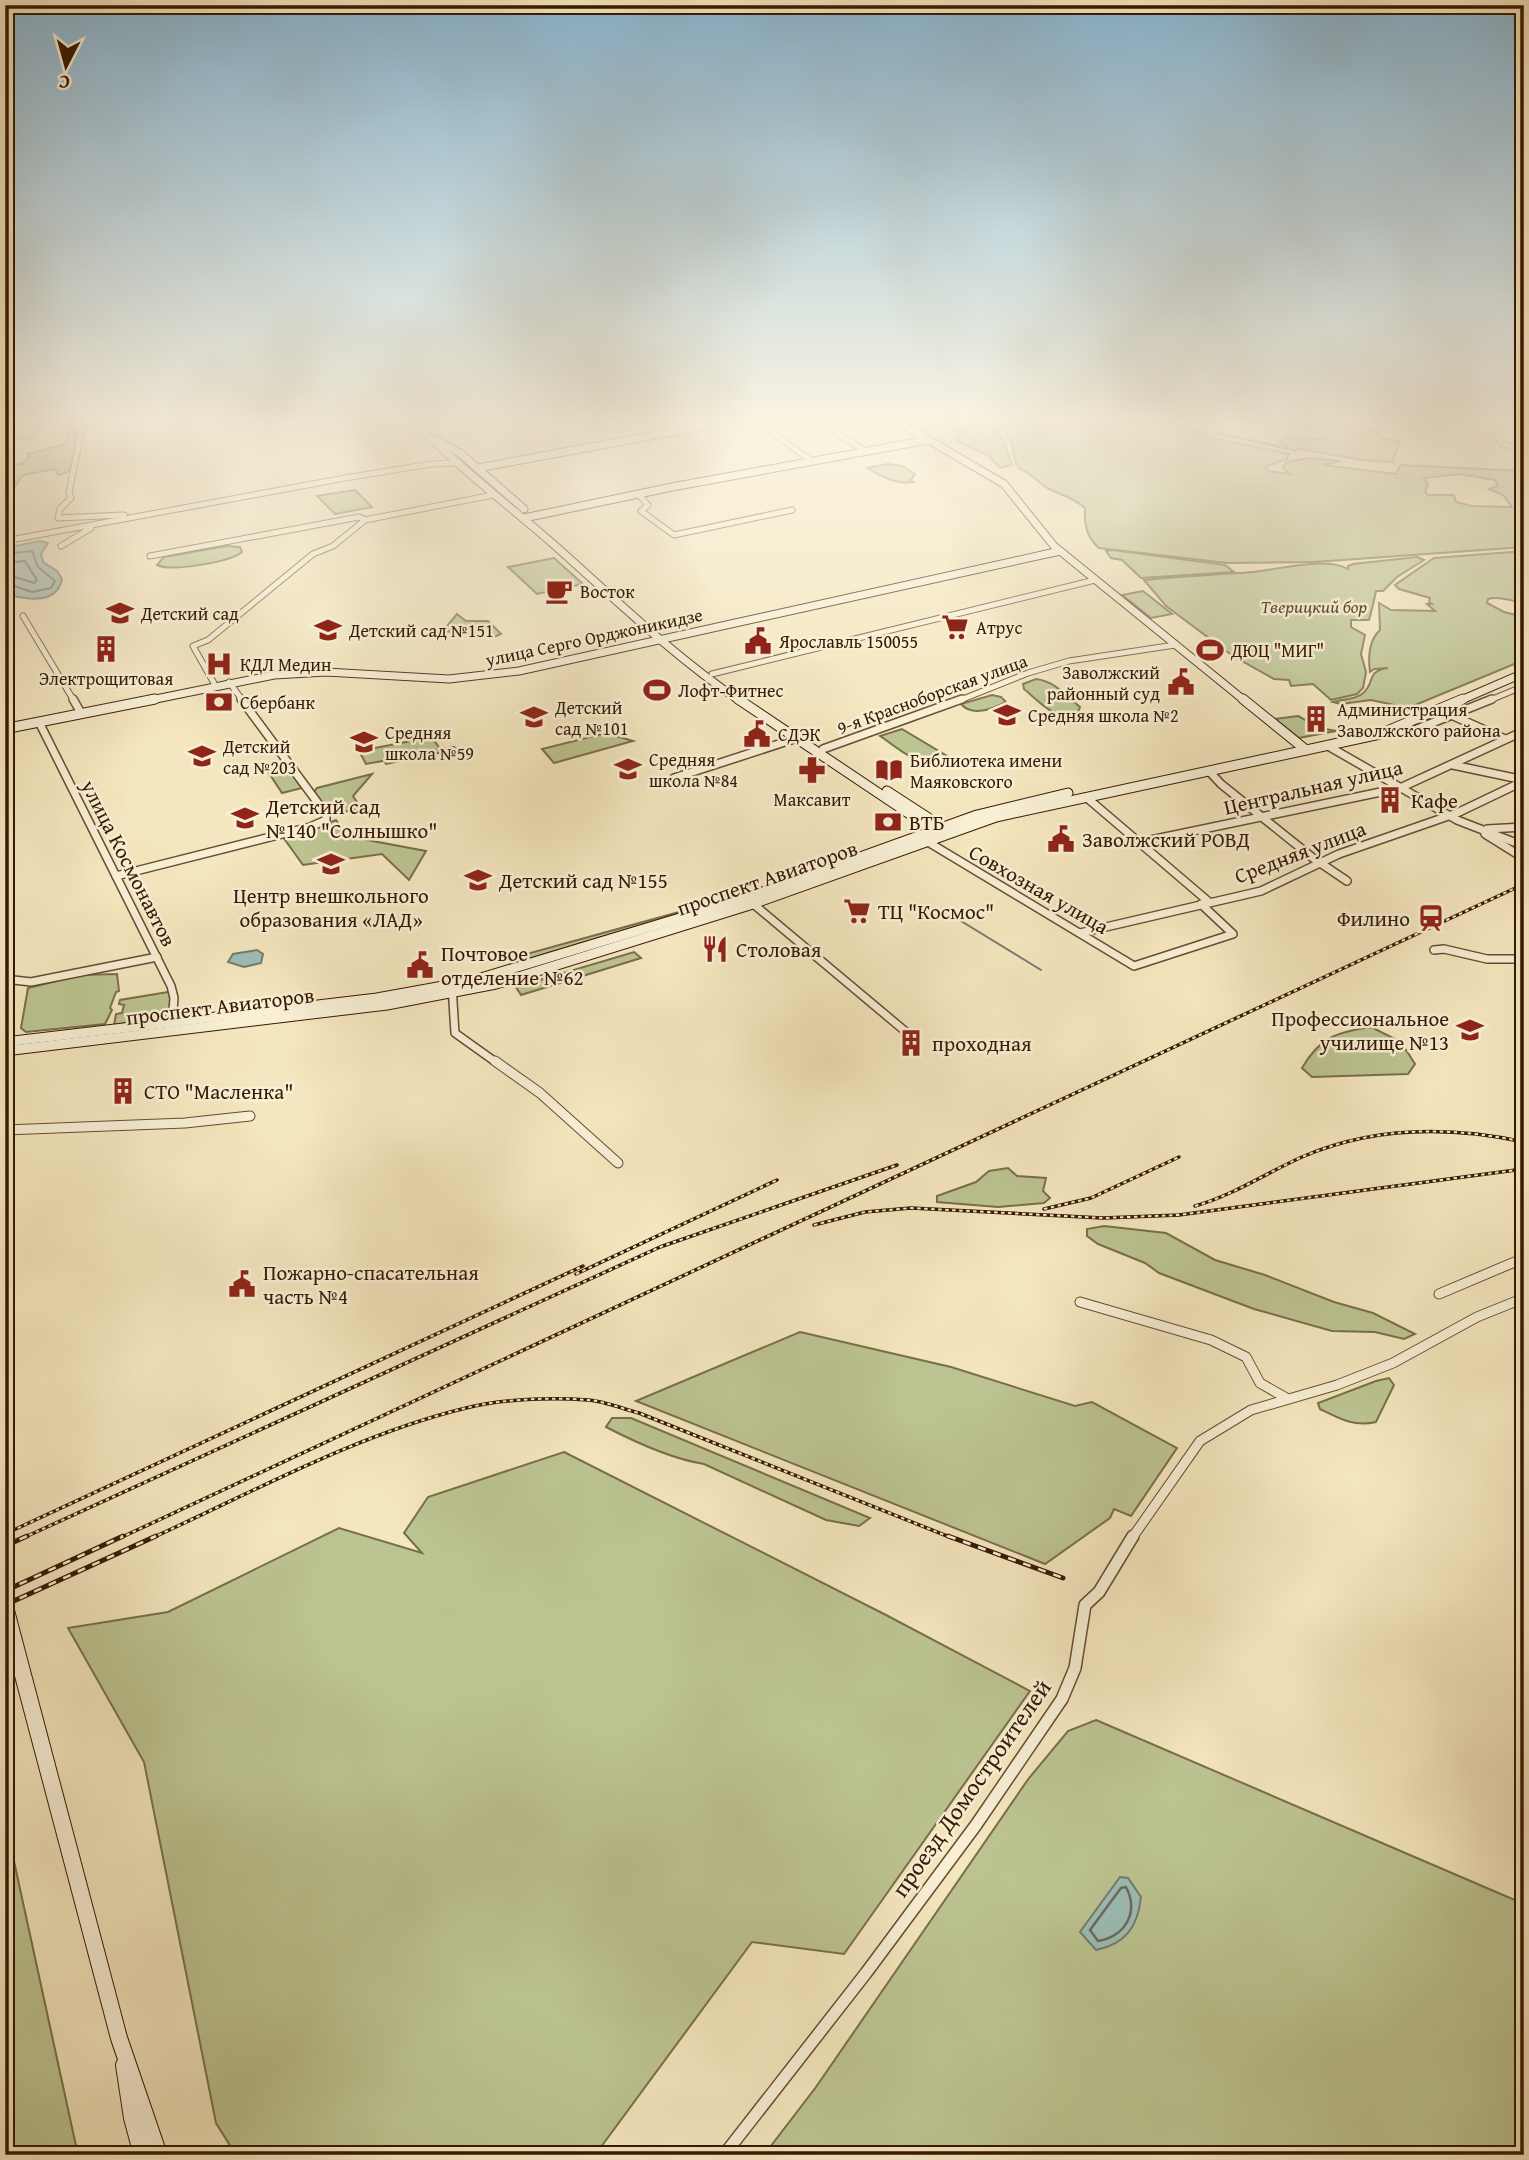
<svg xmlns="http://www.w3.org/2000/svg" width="1529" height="2160" viewBox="0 0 1529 2160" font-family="'Gentium Book Plus',serif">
	<rect width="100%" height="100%" fill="#f4e6be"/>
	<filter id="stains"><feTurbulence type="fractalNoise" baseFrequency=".00286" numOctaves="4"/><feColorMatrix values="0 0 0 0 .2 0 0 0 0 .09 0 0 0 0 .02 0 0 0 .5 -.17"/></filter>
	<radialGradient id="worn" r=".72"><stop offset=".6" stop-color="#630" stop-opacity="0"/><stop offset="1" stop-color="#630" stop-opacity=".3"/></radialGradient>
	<!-- green -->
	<g fill="#bcc491" stroke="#796e4a" stroke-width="2" fill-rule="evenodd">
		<path d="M5,423H45L35,430L37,432L31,439L5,441Z"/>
		<path d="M68,423H77L78,426C73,440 77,460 68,472L58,475L55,469L23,475L13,489L5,494V465L21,464L29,458L27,454L63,445L69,438L62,435L74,432Z"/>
		<path d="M952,423H997L999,429L993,430V433L1002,437L1012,465L1000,468L988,455L956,441L962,434L956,430Z"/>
		<path d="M1172,423L1219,439L1289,454L1287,459L1264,467L1269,471L1290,474L1283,468L1286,462L1309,458L1341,461L1323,465L1396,474L1401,465L1524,471V547L1314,562L1227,563L1099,548C1086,537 1084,523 1085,508C1074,498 1062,495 1049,489C1039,484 1032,473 1020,469L1015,461L1012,443L1001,424ZM1460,474L1495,480L1498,486L1489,489L1503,495L1512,507L1472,506L1456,502L1454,495H1428L1425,492L1428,485L1424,478Z"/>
		<path d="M1285,423H1330L1373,429L1383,439L1399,441L1393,462L1362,460L1299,449L1296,451L1216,433L1290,448L1279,442L1284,438L1326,439L1323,429Z"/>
		<path d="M888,464L902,466L915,474L911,480L914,482C897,485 882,477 867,468Z"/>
		<path d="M355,490L372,507L335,514L317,496Z"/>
		<path d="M227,546L240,547L242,552C231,562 170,572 157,565L164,557Z"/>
		<path d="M1112,550L1225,565L1234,572L1141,578L1122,560L1111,558L1106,551Z"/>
		<path d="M1524,551V602C1512,602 1499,595 1488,599L1487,603L1504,612L1524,617V660L1408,708L1371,700L1341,704L1333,702C1342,699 1354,700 1362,694C1377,682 1364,672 1388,668L1374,669L1370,672C1368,657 1369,640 1380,630L1379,603L1391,610L1435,611L1427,604H1432L1429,602L1430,598L1399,589L1395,585L1434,558Z"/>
		<path d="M1417,557L1424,560L1397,577L1383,591H1376C1374,601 1372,609 1369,620H1351V627L1365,635L1361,654L1366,672L1363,688L1357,694L1331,700L1313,684L1291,686L1289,680L1274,679L1233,656L1166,606L1144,580C1180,576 1216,575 1252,572C1277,570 1325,556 1348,569V566L1353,564Z"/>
		<path d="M554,558L583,584L537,594L508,567Z"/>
		<path d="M1143,591L1172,614L1151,618L1122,595Z"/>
		<path d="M457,614L466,621H488L501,634L494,637L443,631Z"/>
		<path d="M1036,679C1054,681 1066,695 1080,707L1078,712C1055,722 1041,703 1024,689L1023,684Z"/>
		<path d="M992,695L1001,697L1006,702C993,709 972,717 961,704Z"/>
		<path d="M1298,716L1320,728L1336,731L1299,738L1275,719Z"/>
		<path d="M902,729L952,759C918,770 907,754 880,736Z"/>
		<path d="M606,733L633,741L554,763L542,749Z"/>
		<path d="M432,737L440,749L454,747L457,749L386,764L384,761L399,758L366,764L359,751Z"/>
		<path d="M287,766L302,788L282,793L267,770Z"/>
		<path d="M372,774L353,796L361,808L331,815L314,792L317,788Z"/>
		<path d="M336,820L346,836L426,851L409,880L382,854L303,865L283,837L312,830Z"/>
		<path d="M683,907L691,911L518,966L512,958L679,912Z"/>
		<path d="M634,952L641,958L521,995L516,987Z"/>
		<path d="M117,974L119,991L116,992L110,1008L112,1010L105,1024L26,1032L21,1028L28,988L81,975Z"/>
		<path d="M168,992L171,993L172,1003L166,1017L114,1025L116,1014L122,1013L124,1005L119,1004L120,1000Z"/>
		<path d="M1371,1027L1401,1042L1415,1064L1408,1074L1312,1077L1302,1068C1320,1037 1337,1032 1371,1027Z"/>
		<path d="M1008,1168L1017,1176L1046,1178L1043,1191L1050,1198L1044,1203L998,1207L937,1202V1196L976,1182L989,1171Z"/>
		<path d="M1104,1226L1166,1233L1215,1260L1265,1275L1334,1302L1373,1313L1415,1334L1404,1339L1375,1332L1332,1331L1254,1309L1159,1273L1145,1263L1098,1244L1087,1236V1229Z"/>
		<path d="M800,1332L951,1367L1075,1406L1092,1402L1177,1448L1131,1516L1114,1509L1110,1518L1045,1564L636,1401Z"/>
		<path d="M1389,1378L1394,1385L1376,1422C1354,1427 1340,1419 1320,1409L1318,1403L1376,1381Z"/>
		<path d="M612,1418H631L870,1518L859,1526L826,1520L704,1464C672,1459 635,1442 606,1427Z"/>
		<path d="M564,1452L886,1615L1030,1691L844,1954L752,1942L595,2155H236L216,2123L144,1762L68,1628L168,1612L339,1528L422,1553L404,1533L428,1497Z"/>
		<path d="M1096,1720L1524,1904V2155H764L816,2087L1029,1778L1068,1731Z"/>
		<path d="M5,1820L78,2155H5Z"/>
	</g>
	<!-- water -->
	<g fill="#9dbeb8" stroke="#747c6f" stroke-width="2">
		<path d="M40,541L48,543L41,554L43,562L57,571L62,579C57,604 29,600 10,595L11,593L5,588V548Z"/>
		<path d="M257,950L263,954L261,963L244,967L228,962L233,954Z"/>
		<path d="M1120,1877L1128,1878L1141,1897C1138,1926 1126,1944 1096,1950L1080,1932Z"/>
	</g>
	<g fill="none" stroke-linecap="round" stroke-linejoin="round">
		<!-- shore-far1 -->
		<g stroke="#6a6b5d" stroke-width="2">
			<path d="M5,554L32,551L38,567L55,581L51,588L32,592L5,583"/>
			<path d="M5,563L25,561L37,580L34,583L5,574"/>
		</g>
		<!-- shore -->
		<path stroke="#6a6b5d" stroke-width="2.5" d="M1126,1887C1139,1912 1126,1936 1098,1941L1090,1930L1121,1888Z"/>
		<!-- stream -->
		<path stroke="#747c6f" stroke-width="2" d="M943,910L1041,970"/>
		<defs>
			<g id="street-far3">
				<path d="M80,423L81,433L69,492L71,498L60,509L58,518L124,515"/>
				<path d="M758,423L812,461"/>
				<path d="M821,423L865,451"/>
				<path d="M1484,423L1494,428L1501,443L1524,450"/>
				<path d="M640,496L648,505L641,511L674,535L792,510"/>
				<path d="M5,541L345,478L431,464L454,463"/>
				<path d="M61,546L91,528"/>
				<path d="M150,556L359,517L365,520"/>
				<path d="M23,616L74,701"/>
				<path d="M712,674L1095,580"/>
				<path d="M229,682L243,701"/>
				<path d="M215,685L193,646L208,640L313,554L333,546L365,520L493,495"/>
				<path d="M958,701L1028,673L1069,661L1175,645"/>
				<path d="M1488,701L1524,686"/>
			</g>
			<g id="street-far2">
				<path d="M73,699L81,713"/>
				<path d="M1449,714L1505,739"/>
				<path d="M39,722L171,986L174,998L172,1023"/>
				<path d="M1412,731L1492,699"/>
				<path d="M1328,746L1457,820L1524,846"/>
				<path d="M823,749L962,699"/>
				<path d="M1453,765L1524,780"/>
				<path d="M1209,771L1221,784L1313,858L1347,881"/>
				<path d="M674,778L794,739"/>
				<path d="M1086,797L1209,902"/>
				<path d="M1487,829L1524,827"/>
				<path d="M1485,834L1517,854L1524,851"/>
				<path d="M928,842L1134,966L1233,934L1201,904"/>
				<path d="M1141,842L1400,788L1524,731"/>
				<path d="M116,876L310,827L326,820V814L241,699"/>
				<path d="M751,902L912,1037"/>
				<path d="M1080,933L1261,891L1339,854L1457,813L1524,781"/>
				<path d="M1434,950L1444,949L1487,959H1524"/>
				<path d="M5,979L31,982L157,957"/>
				<path d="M452,986L455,1033L497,1063"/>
			</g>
			<g id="street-far1">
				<path d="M495,1061L540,1093L618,1163"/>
				<path d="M5,1130L185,1123L250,1116"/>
				<path d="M1439,1294L1524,1258"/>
				<path d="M1080,1302L1211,1340L1246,1357L1260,1383L1288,1399"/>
				<path d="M1132,1538L1200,1441L1251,1410L1337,1385L1393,1363L1477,1317L1524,1298"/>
			</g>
			<path id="street" d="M724,2155L866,1973L976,1825L1062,1699L1075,1668L1085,1605L1099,1592L1133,1536"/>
			<g id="secondary-far2">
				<path d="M416,423C458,467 506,503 552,543C613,597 672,655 740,701"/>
				<path d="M900,423L1004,484L1054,546L1245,701"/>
				<path d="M430,437L460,453L524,509"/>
				<path d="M478,468L720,423"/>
				<path d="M524,518L672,487L928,440"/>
				<path d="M146,701L274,675L326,672L449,679L519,671L1060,551"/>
				<path d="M1459,701L1524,673"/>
			</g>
			<g id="secondary-far1">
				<path d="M738,699L938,833"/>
				<path d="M1243,699L1306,750"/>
				<path d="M9,728L155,699"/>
				<path d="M887,791L947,830"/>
				<path d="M5,1042L377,998L471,981L746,898L977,815L1068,793"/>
				<path d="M5,1051L387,1005L496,984L753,904L996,817L1380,734L1463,699"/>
			</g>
			<g id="secondary">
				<path d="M5,1607L119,2038L159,2155"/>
				<path d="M124,2065L132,2118L142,2155"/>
			</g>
		</defs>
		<!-- street-far3 casing -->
		<use href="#street-far3" stroke="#664c31" stroke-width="7"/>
		<!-- street-far2 casing -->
		<use href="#street-far2" stroke="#664c31" stroke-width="10"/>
		<!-- street-far1 casing -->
		<use href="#street-far1" stroke="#664c31" stroke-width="11"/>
		<!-- street casing -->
		<use href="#street" stroke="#664c31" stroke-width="14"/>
		<!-- secondary-far2 casing -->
		<use href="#secondary-far2" stroke="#361802" stroke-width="9"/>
		<!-- secondary-far1 casing -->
		<use href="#secondary-far1" stroke="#361802" stroke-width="11"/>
		<!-- secondary casing -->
		<use href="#secondary" stroke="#361802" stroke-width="18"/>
		<!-- street-far3 -->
		<use href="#street-far3" stroke="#f8efd5" stroke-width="5"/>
		<!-- street-far2 -->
		<use href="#street-far2" stroke="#f8efd5" stroke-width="7"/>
		<!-- street-far1 -->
		<use href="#street-far1" stroke="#f8efd5" stroke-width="9"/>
		<!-- street -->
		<use href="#street" stroke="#f8efd5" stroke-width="11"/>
		<!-- secondary-far2 -->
		<use href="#secondary-far2" stroke="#f8efd5" stroke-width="7"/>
		<!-- secondary-far1 -->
		<use href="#secondary-far1" stroke="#f8efd5" stroke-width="9"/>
		<!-- secondary -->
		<use href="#secondary" stroke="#f8efd5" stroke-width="16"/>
		<defs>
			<g id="rail-far1">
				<path d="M1195,1206C1234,1195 1266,1173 1302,1157C1374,1126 1449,1126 1524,1142"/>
				<path d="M1044,1209L1091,1198L1179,1157"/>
				<path d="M814,1225L865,1212L911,1208L1103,1218L1179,1215L1516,1170"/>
				<path d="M576,1274L777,1180"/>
				<path d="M5,1534L583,1266"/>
				<path d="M23,1538L660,1247L897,1165"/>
				<path d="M120,1538L1524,884"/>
				<path d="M152,1538C253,1492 358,1434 466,1408C501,1399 551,1397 588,1400C604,1401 623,1409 639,1413L952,1538"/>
			</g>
			<g id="rail">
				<path d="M948,1536L1063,1578"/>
				<path d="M5,1546L27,1536"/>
				<path d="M5,1591L123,1536"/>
				<path d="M5,1605L156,1536"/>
			</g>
		</defs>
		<!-- rail-far1 casing -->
		<use href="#rail-far1" stroke="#361802" stroke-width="3.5"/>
		<!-- rail casing -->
		<use href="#rail" stroke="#361802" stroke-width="5"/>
		<!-- rail-far1 -->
		<use href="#rail-far1" stroke="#f8efd5" stroke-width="2" stroke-dasharray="3.5" stroke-linecap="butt"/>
		<!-- rail -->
		<use href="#rail" stroke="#f8efd5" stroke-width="2.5" stroke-dasharray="8" stroke-linecap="butt"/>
	</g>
	<!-- sky -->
	<linearGradient id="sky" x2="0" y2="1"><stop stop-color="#8ab8d5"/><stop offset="0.58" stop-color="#faf4e2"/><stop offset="1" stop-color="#faf4e2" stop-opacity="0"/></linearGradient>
	<rect width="1529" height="726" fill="url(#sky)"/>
	<!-- icons -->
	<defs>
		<symbol id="cafe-bare" viewBox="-9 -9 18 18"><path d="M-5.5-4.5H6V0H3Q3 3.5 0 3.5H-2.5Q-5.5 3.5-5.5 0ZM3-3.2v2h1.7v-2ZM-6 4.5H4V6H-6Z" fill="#8f2418" stroke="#f8efd5" stroke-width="2.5" paint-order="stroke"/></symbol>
		<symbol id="school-bare" viewBox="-9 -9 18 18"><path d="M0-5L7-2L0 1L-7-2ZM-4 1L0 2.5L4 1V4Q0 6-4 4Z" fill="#8f2418" stroke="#f8efd5" stroke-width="2.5" paint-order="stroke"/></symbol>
		<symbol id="supermarket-bare" viewBox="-9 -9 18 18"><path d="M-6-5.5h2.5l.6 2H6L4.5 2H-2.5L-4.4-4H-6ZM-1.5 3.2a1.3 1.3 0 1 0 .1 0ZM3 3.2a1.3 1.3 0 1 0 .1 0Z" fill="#8f2418" stroke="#f8efd5" stroke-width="2.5" paint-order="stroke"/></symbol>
		<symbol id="civic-bare" viewBox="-9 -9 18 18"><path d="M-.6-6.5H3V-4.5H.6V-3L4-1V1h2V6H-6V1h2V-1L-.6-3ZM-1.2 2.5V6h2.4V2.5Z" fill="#8f2418" stroke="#f8efd5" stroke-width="2.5" paint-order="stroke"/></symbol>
		<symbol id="building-bare" viewBox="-9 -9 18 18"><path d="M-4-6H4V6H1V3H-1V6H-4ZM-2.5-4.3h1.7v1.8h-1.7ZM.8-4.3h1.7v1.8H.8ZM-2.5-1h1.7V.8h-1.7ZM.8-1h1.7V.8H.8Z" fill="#8f2418" stroke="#f8efd5" stroke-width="2.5" paint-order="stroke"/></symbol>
		<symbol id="stadium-bare" viewBox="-9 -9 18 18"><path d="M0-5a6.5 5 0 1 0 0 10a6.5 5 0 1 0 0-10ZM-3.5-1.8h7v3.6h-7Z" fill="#8f2418" stroke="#f8efd5" stroke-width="2.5" paint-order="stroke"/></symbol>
		<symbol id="hospital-bare" viewBox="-9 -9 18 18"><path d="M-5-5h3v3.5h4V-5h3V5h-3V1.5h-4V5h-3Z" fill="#8f2418" stroke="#f8efd5" stroke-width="2.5" paint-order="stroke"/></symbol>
		<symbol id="bank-bare" viewBox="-9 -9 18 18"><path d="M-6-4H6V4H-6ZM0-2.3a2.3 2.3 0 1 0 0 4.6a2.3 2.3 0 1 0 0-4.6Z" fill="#8f2418" stroke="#f8efd5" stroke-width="2.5" paint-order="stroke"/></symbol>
		<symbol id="pharmacy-bare" viewBox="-9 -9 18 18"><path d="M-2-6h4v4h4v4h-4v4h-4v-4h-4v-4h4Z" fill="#8f2418" stroke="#f8efd5" stroke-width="2.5" paint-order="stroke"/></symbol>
		<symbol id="library-bare" viewBox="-9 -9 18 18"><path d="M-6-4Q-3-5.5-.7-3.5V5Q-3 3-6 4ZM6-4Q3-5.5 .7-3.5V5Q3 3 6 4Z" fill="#8f2418" stroke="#f8efd5" stroke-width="2.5" paint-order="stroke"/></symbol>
		<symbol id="station-bare" viewBox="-9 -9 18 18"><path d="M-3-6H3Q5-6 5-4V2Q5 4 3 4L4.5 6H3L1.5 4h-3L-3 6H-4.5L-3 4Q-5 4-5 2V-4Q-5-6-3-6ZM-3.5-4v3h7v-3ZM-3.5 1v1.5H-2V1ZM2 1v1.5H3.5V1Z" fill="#8f2418" stroke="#f8efd5" stroke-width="2.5" paint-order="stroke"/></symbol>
		<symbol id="restaurant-bare" viewBox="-9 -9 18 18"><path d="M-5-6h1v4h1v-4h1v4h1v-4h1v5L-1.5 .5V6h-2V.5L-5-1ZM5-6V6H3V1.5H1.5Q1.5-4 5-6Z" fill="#8f2418" stroke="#f8efd5" stroke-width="2.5" paint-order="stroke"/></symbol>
		<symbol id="university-bare" viewBox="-9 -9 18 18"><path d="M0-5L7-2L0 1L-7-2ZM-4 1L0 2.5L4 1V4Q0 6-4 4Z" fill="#8f2418" stroke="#f8efd5" stroke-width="2.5" paint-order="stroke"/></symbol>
	</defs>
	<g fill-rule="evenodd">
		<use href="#cafe-bare" x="540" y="572" width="38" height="38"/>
		<use href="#school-bare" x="101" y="594" width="38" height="38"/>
		<use href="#supermarket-bare" x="936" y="608" width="38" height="38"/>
		<use href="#school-bare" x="309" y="611" width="38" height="38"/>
		<use href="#civic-bare" x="739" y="622" width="38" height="38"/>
		<use href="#building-bare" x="87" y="630" width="38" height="38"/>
		<use href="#stadium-bare" x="1191" y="631" width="38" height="38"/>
		<use href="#hospital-bare" x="200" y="645" width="38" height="38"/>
		<use href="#civic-bare" x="1162" y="663" width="38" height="38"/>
		<use href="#stadium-bare" x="638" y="671" width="38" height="38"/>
		<use href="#bank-bare" x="200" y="683" width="38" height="38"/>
		<use href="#school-bare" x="988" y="696" width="38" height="38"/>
		<use href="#school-bare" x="515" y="698" width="38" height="38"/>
		<use href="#building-bare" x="1297" y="700" width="38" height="38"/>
		<use href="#civic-bare" x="738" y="715" width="38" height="38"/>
		<use href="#school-bare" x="345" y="723" width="38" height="38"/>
		<use href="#school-bare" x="183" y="737" width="38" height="38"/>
		<use href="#school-bare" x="609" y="750" width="38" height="38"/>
		<use href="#pharmacy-bare" x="793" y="751" width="38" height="38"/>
		<use href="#library-bare" x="870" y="751" width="38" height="38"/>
		<use href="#building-bare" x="1371" y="781" width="38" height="38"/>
		<use href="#school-bare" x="226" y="799" width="38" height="38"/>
		<use href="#bank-bare" x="869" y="803" width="38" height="38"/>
		<use href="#civic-bare" x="1042" y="820" width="38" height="38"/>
		<use href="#school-bare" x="312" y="845" width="38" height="38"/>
		<use href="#school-bare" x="459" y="861" width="38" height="38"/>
		<use href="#supermarket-bare" x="838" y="892" width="38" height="38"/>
		<use href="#station-bare" x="1412" y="899" width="38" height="38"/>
		<use href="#restaurant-bare" x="696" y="930" width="38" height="38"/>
		<use href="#civic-bare" x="401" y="946" width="38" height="38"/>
		<use href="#university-bare" x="1451" y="1011" width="38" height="38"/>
		<use href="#building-bare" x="892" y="1024" width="38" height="38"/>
		<use href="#building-bare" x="104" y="1072" width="38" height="38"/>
		<use href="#civic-bare" x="223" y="1265" width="38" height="38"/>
	</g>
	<g text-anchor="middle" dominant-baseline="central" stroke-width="5" stroke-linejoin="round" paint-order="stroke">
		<!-- far-poi labels -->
		<g font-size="18" fill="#361802" stroke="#f8efd5" text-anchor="start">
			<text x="580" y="591">Восток</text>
			<text x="141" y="613">Детский сад</text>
			<text x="976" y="627">Атрус</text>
			<text x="349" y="630">Детский сад №151</text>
			<text x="779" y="641">Ярославль 150055</text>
			<text x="1231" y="650">ДЮЦ "МИГ"</text>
			<text x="240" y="664">КДЛ Медин</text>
			<text x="1160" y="672" text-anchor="end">Заволжский<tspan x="1160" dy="21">районный суд</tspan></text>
			<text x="106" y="678" text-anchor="middle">Электрощитовая</text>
			<text x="678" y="690">Лофт-Фитнес</text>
			<text x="240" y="702">Сбербанк</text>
			<text x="555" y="707">Детский<tspan x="555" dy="21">сад №101</tspan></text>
			<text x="1337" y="709">Администрация<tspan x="1337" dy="21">Заволжского района</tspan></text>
			<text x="1028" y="715">Средняя школа №2</text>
			<text x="385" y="732">Средняя<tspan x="385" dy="21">школа №59</tspan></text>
			<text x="778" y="734">СДЭК</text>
			<text x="223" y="746">Детский<tspan x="223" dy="21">сад №203</tspan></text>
			<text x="649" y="759">Средняя<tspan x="649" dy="21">школа №84</tspan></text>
			<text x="910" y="760">Библиотека имени<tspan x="910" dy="21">Маяковского</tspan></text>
			<text x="812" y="799" text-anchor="middle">Максавит</text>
		</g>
		<!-- far-park labels -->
		<g font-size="18" font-style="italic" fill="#5e4c2d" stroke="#f8efd5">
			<text x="1314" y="606">Тверицкий бор</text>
		</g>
		<!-- far-street labels -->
		<g font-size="18" fill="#361802" stroke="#f8efd5">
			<text transform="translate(594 637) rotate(-12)">улица Серго Орджоникидзе</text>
			<text transform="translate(932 694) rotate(-20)">9-я Красноборская улица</text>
		</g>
		<!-- street labels -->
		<g font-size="21" fill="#361802" stroke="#f8efd5">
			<text transform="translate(1313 787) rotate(-13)">Центральная улица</text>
			<text transform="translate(1300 852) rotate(-21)">Средняя улица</text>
			<text transform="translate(129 863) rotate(63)">улица Космонавтов</text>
			<text transform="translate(767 878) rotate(-19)">проспект Авиаторов</text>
			<text transform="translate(1039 889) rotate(30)">Совхозная улица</text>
			<text transform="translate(220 1006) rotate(-7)">проспект Авиаторов</text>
		</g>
		<!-- poi labels -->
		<g font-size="21" fill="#361802" stroke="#f8efd5" text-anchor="start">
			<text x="1411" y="800">Кафе</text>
			<text x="266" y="806">Детский сад<tspan x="266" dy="24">№140 "Солнышко"</tspan></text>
			<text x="909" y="822">ВТБ</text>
			<text x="1082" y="839">Заволжский РОВД</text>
			<text x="499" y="880">Детский сад №155</text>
			<text x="331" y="895" text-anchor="middle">Центр внешкольного<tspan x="331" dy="24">образования «ЛАД»</tspan></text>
			<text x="878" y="911">ТЦ "Космос"</text>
			<text x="1410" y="918" text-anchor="end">Филино</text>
			<text x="736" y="949">Столовая</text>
			<text x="441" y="953">Почтовое<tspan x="441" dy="24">отделение №62</tspan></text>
			<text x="1449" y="1018" text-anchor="end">Профессиональное<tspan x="1449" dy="24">училище №13</tspan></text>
			<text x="932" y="1043">проходная</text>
			<text x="144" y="1091">СТО "Масленка"</text>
			<text x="263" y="1272">Пожарно-спасательная<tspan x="263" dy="24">часть №4</tspan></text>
		</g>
		<!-- near-street labels -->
		<g font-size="24" fill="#361802" stroke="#f8efd5">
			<text transform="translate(971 1788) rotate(-55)">проезд Домостроителей</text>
		</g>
	</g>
	<!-- margin -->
	<rect width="1529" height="2160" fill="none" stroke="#f4e6be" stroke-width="28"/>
	<rect x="7" y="7" width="1515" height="2146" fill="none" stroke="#361802" stroke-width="3.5"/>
	<rect x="14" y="14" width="1501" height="2132" fill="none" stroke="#361802" stroke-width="2"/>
	<!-- north arrow -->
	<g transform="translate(66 66) rotate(186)" stroke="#f8efd5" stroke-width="5" paint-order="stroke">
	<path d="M0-5L12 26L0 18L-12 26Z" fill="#361802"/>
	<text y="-10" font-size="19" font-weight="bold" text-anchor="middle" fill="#361802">С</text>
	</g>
	<rect width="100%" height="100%" filter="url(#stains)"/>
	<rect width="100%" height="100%" fill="url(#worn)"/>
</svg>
